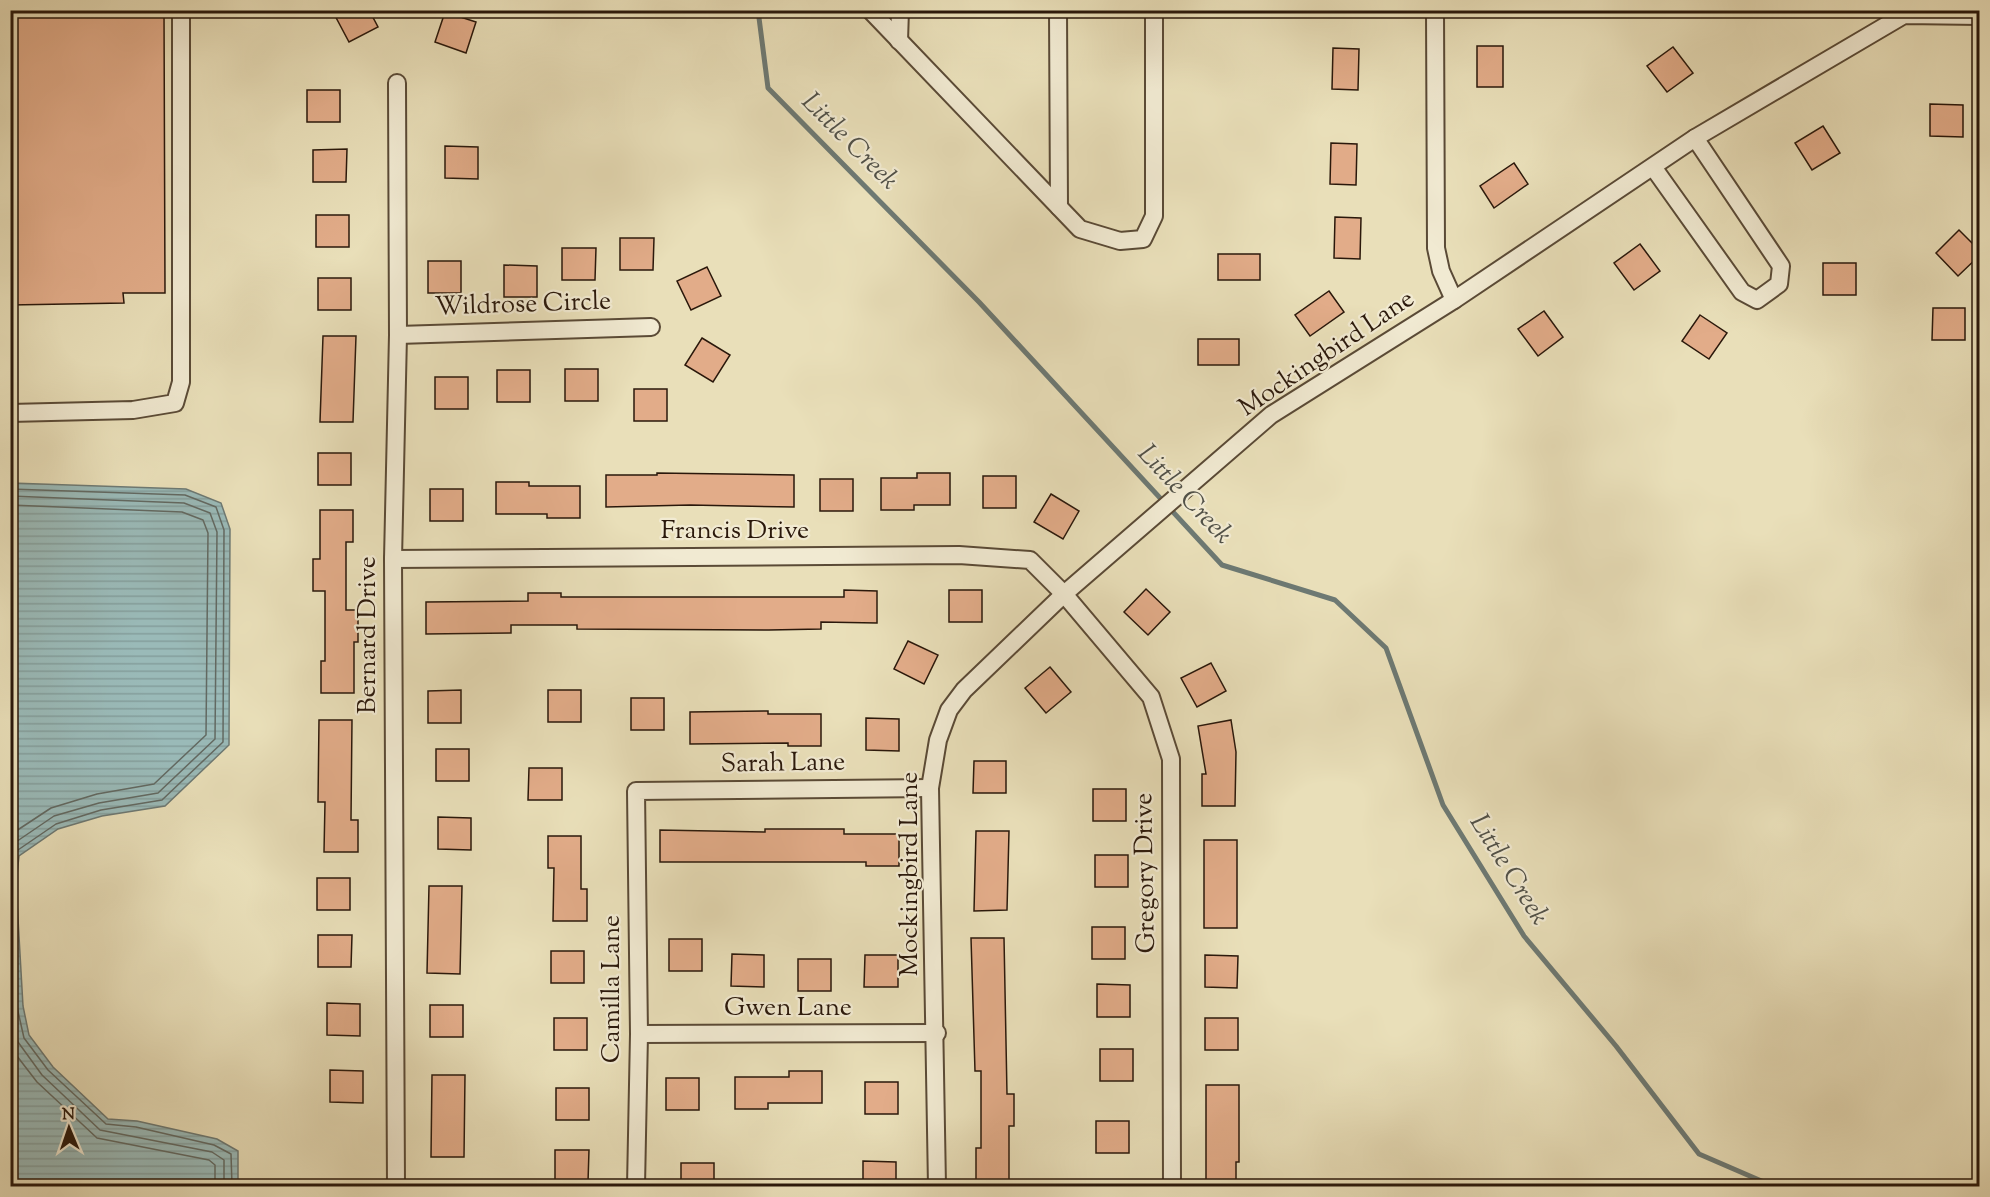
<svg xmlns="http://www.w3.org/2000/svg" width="1990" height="1197" viewBox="0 0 1990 1197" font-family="'Sorts Mill Goudy',serif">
	<defs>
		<pattern id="water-rules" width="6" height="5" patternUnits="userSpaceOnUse" patternTransform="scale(1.5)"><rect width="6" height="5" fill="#9abab8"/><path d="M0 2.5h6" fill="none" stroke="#859f9d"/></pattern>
	</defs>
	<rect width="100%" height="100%" fill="#e9dfb9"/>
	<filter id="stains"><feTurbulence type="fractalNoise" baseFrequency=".00333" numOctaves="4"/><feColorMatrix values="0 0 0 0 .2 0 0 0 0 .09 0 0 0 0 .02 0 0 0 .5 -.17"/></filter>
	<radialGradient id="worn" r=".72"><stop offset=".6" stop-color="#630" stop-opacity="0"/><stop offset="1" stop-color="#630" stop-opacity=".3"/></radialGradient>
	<!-- water -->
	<path fill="url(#water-rules)" stroke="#6d7973" stroke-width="1.5" d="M11,483L186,489L221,503L230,529L229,745L165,806L102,816L58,829L19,856L16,884L23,1006L29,1035L53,1067L108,1119L137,1121L217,1139L238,1151V1186H11Z"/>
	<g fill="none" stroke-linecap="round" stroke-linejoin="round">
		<!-- shore -->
		<g stroke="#626962" stroke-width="1.5">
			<path d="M10,489L185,495L216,507L224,530L223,742L162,800L101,810L56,824L15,852L10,878"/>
			<path d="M10,496L184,503L210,513L217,532L215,739L158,793L99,803L54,816L10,846"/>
			<path d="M10,505L182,512L203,520L208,533L206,735L154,784L97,794L51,808L10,835"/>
			<path d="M10,892L17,1007L24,1038L48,1070L106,1124L136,1127L214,1145L231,1154L232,1186"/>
			<path d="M10,1013L18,1042L42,1075L100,1130L212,1152L224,1160V1186"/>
			<path d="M10,1047L37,1082L97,1138L209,1160L215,1165V1186"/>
		</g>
		<!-- stream -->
		<path stroke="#6d7973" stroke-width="5" d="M758,10L768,88L979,302L1222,565L1335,600L1386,648L1443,805L1524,936L1616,1046L1699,1154L1773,1186"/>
	</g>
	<!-- building -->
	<g fill="#e2ac89" stroke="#2a180b" stroke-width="1.5">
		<path d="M10,10H164L165,293H123L124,303L10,305Z"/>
		<path d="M332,10H369L378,27L349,42Z"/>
		<path d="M445,12L476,22L466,53L435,42Z"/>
		<rect x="1477" y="46" width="26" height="41"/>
		<path d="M1673,47L1693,73L1667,92L1647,66Z"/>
		<path d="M1333,48L1359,49L1358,90L1332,89Z"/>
		<rect x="307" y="90" width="33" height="32"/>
		<path d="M1930,104L1963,105V137L1930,136Z"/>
		<path d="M1823,126L1840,153L1812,170L1795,143Z"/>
		<path d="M1331,143L1357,144L1356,185L1330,184Z"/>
		<path d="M445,146L478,147V179L445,178Z"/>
		<path d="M347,149L346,182H313V150Z"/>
		<path d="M1514,163L1528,184L1494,208L1480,186Z"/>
		<rect x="316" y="215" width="33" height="32"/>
		<path d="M1335,217L1361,218L1360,259L1334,258Z"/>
		<path d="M1959,230L1980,251V255L1958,276L1936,253Z"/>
		<path d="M620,238H654L653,270H620Z"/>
		<path d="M1640,244L1660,271L1634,290L1614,263Z"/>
		<path d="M562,248H596L595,280H562Z"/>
		<rect x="1218" y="254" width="42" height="26"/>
		<rect x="428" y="261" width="33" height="32"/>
		<rect x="1823" y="263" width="33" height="32"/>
		<path d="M504,265L537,266V297H504Z"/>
		<path d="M707,267L721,296L691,310L677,281Z"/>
		<rect x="318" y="278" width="33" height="32"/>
		<path d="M1329,291L1344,312L1310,336L1295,315Z"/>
		<path d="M1933,308H1965V340H1932Z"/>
		<path d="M1544,311L1563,337L1538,356L1518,329Z"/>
		<path d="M1700,315L1727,333L1709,359L1682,341Z"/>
		<path d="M323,336H356L353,422H320Z"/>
		<path d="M702,338L730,355L713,382L685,365Z"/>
		<rect x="1198" y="339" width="41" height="26"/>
		<rect x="565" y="369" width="33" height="32"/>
		<rect x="497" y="370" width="33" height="32"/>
		<rect x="435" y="377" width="33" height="32"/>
		<rect x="634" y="389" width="33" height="32"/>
		<rect x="318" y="453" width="33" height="32"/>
		<path d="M657,473L794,475V507L690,505L606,507V475H657Z"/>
		<path d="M917,473H950V505H914V510H881V478H917Z"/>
		<rect x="983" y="476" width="33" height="32"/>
		<rect x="820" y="479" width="33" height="32"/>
		<path d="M496,482H529V486H580V518H547V514H496Z"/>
		<rect x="430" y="489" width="33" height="32"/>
		<path d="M1051,494L1079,511L1063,539L1034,522Z"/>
		<path d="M320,510H353V542H346V610H358V642H354V693H321V661H325V591H313V559H320Z"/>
		<path d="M1146,589L1170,612L1148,635L1124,612Z"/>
		<path d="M844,590L877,591V623L821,622V629L769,630L577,629V625H511V633L426,634V602L528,601V593H561V597H844Z"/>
		<rect x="949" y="590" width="33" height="32"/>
		<path d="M908,641L938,655L924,684L894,669Z"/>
		<path d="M1211,663L1226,691L1197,707L1181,678Z"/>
		<path d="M1050,667L1071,692L1046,713L1025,688Z"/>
		<path d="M461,690V723H428V691Z"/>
		<rect x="548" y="690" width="33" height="32"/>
		<rect x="631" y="698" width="33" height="32"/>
		<path d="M768,711V714H821V746H788V743L690,744V712Z"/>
		<path d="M866,718L899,719V751L866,750Z"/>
		<path d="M319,720H352L351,820H358V852H324L325,802H318Z"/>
		<path d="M1231,720L1236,752L1235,806H1202V774H1206L1198,726Z"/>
		<rect x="436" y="749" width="33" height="32"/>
		<path d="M974,761H1006V793H973Z"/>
		<path d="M529,768H562V800H528Z"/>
		<rect x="1093" y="789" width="33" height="32"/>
		<path d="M438,817L471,818V850L438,849Z"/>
		<path d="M765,829H844V834H899V866H866V862H660V830L765,832Z"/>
		<path d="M976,831H1009L1007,910L974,911Z"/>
		<path d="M548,836H581V889H587V921H553L554,868H548Z"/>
		<rect x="1204" y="840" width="33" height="88"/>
		<rect x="1095" y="855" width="33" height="32"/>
		<rect x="317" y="878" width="33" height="32"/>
		<path d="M429,886H462L460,974L427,973Z"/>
		<rect x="1092" y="927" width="33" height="32"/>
		<path d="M318,935H352L351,967H318Z"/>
		<path d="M971,938H1004L1007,1094H1014V1126H1009V1180H976V1148H981V1071H975Z"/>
		<rect x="669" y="939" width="33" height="32"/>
		<rect x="551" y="951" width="33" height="32"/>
		<path d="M732,954L764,955V987L731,986Z"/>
		<path d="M865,955H898V987H864Z"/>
		<path d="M1205,955L1238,956L1237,988L1205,987Z"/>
		<rect x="798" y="959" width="33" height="32"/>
		<path d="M1097,984L1130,985V1017H1097Z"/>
		<path d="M327,1003L360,1004V1036L327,1035Z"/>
		<rect x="430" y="1005" width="33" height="32"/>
		<rect x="554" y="1018" width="33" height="32"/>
		<rect x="1205" y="1018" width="33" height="32"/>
		<rect x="1100" y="1049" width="33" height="32"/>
		<path d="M330,1070L363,1071V1103L330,1102Z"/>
		<path d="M789,1071H822V1103H768V1109H735V1077H789Z"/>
		<path d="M432,1075H465L464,1157H431Z"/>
		<rect x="666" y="1078" width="33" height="32"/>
		<rect x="865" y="1082" width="33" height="32"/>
		<path d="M1206,1085H1239V1162H1236V1186H1206Z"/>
		<rect x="556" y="1088" width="33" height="32"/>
		<rect x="1096" y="1121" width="33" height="32"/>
		<path d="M555,1150H589L588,1182H555Z"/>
		<path d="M863,1161L896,1162V1186H863Z"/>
		<rect x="681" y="1163" width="33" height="23"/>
	</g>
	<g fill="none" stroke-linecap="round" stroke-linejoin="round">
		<defs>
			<g id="minor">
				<path d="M870,10L1080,229L1120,241L1143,239L1154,216V10"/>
				<path d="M1058,10L1059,207"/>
				<path d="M1435,10L1436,248L1441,271L1454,300"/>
				<path d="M899,41L900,10"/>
				<path d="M1653,167L1742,292L1757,300L1779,284L1781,266L1695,138"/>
				<path d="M398,335L651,327"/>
				<path d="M10,413L133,410L175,403L181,382V10"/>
				<path d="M393,559L959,555L1030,560L1064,594L1151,697L1171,759L1172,1186"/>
				<path d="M639,1034L937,1033"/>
				<path d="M396,1186L393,559L398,335L397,83"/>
				<path d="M636,1186L639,1034L636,791L930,788"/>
				<path d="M937,1186L930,788L938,740L949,710L964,690L1064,594L1271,415L1454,300L1695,138L1904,15L1980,16"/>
			</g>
		</defs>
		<!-- minor casing -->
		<use href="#minor" stroke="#5a4a36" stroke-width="20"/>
		<!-- minor -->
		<use href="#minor" stroke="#f1ead2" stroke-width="16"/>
	</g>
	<g text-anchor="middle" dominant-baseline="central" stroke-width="4.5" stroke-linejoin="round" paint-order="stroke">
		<!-- street labels -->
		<g font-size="26" fill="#2a180b" stroke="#f1ead2">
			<text transform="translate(523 305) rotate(-2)">Wildrose Circle</text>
			<text transform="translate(1327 354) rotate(-34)">Mockingbird Lane</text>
			<text x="735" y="531">Francis Drive</text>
			<text transform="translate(368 635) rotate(-90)">Bernard Drive</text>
			<text transform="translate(783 764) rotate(-1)">Sarah Lane</text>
			<text transform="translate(1146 873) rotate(-91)">Gregory Drive</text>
			<text transform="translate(910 874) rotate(-90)">Mockingbird Lane</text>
			<text transform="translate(612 989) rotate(-90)">Camilla Lane</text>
			<text x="788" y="1008">Gwen Lane</text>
		</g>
		<!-- water labels -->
		<g font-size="27" font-style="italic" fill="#515148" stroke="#f1ead2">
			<text transform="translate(849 142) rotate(45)">Little Creek</text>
			<text transform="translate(1184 495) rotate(47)">Little Creek</text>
			<text transform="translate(1508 870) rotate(58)">Little Creek</text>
		</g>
	</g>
	<!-- margin -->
	<rect width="1990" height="1197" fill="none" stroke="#e9dfb9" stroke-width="36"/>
	<rect x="12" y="12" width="1966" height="1173" fill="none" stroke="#2a180b" stroke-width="3"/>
	<rect x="18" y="18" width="1954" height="1161" fill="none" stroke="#2a180b" stroke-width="1.5"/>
	<!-- north arrow -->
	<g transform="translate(69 1128) rotate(358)" stroke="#f1ead2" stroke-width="4.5" paint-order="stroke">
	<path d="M0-4.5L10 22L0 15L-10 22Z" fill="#2a180b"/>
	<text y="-9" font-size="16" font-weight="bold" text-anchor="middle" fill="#2a180b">N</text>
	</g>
	<rect width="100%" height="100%" filter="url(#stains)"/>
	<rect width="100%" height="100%" fill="url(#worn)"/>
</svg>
